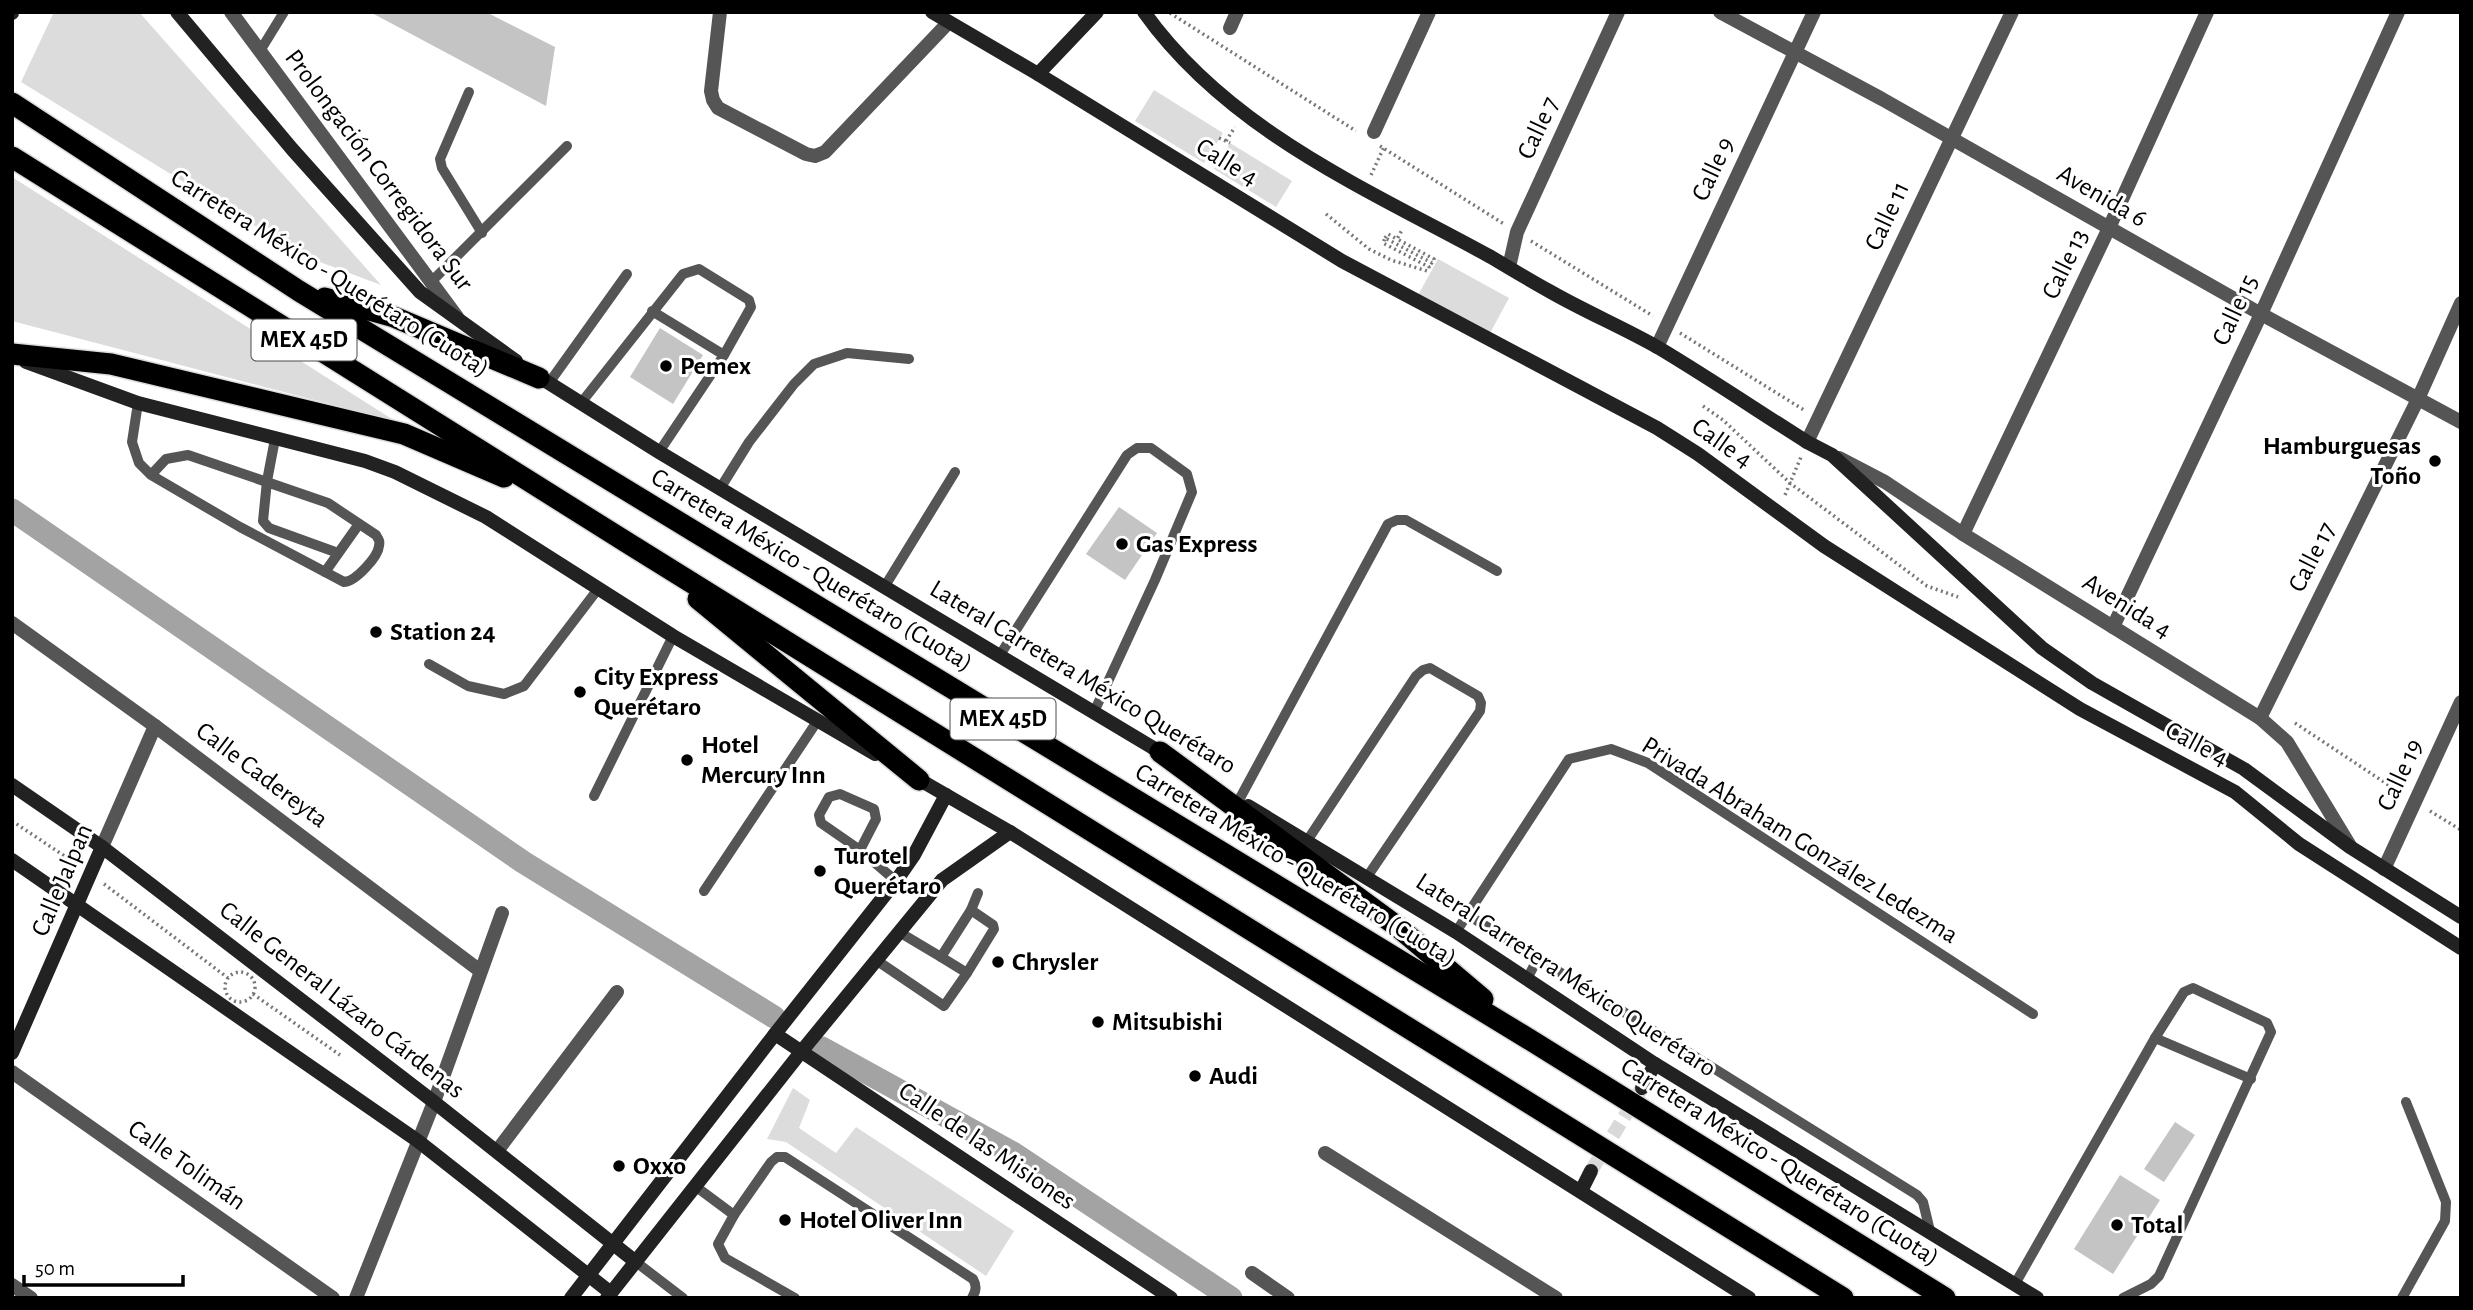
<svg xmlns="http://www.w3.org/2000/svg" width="2473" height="1310" viewBox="0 0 2473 1310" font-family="'Alegreya Sans',sans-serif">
	<rect width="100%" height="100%" fill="#fff"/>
	<!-- green -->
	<g fill="#dcdcdc">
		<path d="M54,12H139L381,285L304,256L21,82Z"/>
		<path d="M1154,90L1223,133L1204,163L1135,121Z"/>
		<path d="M1230,143L1292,181L1276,207L1214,169Z"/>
		<path d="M12,177L395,421L12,321Z"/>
		<path d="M1438,259L1509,298L1489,335L1417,297Z"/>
		<path d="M793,1088L810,1100L799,1128L836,1153L856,1127L1014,1231L986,1276L786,1142L767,1139Z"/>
	</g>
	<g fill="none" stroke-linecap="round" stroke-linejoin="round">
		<!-- canal -->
		<g stroke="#a3a3a3" stroke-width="23">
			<path d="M12,510L523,862L774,1017"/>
			<path d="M822,1048L1013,1153L1231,1298"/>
		</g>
	</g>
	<!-- building -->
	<g fill="#c4c4c4">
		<path d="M370,12H486L555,47L546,106Z"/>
		<path d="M660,328L703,355L673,404L630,377Z"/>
		<path d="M1119,507L1157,533L1125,580L1086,554Z"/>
		<path d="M2175,1122L2195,1135L2164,1182L2144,1169Z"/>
		<path d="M2120,1175L2160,1200L2113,1274L2074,1249Z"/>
	</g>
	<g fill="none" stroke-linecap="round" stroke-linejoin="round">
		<!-- secondary-tunnel -->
		<path stroke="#d9d9d9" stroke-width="14" stroke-dasharray="14 7" stroke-linecap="butt" d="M1591,1171L1642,1088"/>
		<defs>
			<g id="highway">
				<path d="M12,103L299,291L1532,1041L1945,1298"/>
				<path d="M12,157L631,545L1843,1298"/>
				<path d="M325,298L394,317L539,378"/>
				<path d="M12,354L111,364L404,434L504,477"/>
				<path d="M698,599L919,780"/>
				<path d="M1160,752L1398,927L1483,999"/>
			</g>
		</defs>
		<!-- highway casing -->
		<use href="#highway" stroke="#dbdbdb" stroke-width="24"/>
		<!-- path -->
		<g stroke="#777" stroke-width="3.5" stroke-dasharray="2 3.5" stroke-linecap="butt">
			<path d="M1170,13L1356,131"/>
			<path d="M1219,138L1230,143"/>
			<path d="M1226,141L1235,127"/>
			<path d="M1380,146L1504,224"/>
			<path d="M1371,175L1384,147"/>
			<path d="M1326,214L1369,249L1391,260L1427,271L1429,267L1383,243L1385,238L1432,263L1434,259L1397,239"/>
			<path d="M1385,238L1388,234L1397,239L1402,230"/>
			<path d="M1531,241L1653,316"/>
			<path d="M1680,333L1804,410"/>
			<path d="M1703,406L1723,420L1790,483L1927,586L1958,597"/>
			<path d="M1785,495L1801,457"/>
			<path d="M2295,723L2402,794"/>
			<path d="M2430,811L2461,830"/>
			<path d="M12,821L75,863"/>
			<path d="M104,884L228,978"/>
			<circle cx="240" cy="987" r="15"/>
			<path d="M253,994L340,1055"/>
		</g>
		<!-- lane -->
		<g stroke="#555" stroke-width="10">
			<path d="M260,51L284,12"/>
			<path d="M469,92L440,159L442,168L482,233"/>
			<path d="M431,282L567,146"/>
			<path d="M652,311L724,355"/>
			<path d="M549,383L627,274"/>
			<path d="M138,403L132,442L139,463L151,475L240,527L344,582C355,582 378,557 379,546C380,541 379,540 376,535L328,503L188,455L166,459L151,475"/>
			<path d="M581,403L683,274L699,269L749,300L751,307L724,355L659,452"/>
			<path d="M275,439L267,481L263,521L269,528L338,553"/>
			<path d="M721,487L749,442L794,384L814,364L847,353L909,359"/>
			<path d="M325,572L359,524"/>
			<path d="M885,586L955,472"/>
			<path d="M1000,655L1127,455L1137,448H1151L1187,474L1192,492L1155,580L1094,712"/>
			<path d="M429,664L468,686L504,694L524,686L598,589"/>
			<path d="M594,796L673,636"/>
			<path d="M1239,800L1388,524L1397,520H1406L1497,571"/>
			<path d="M1307,841L1416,676L1423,670L1430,668L1478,696L1481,703L1480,711L1367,877"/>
			<path d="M860,850L876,819L874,809L840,794L829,797L819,815L821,823L860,850L896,881"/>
			<path d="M704,891L818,720"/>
			<path d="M1468,915L1917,1195L1923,1202L1930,1231"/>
			<path d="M899,932L941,957L971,910L978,893"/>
			<path d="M1456,932L1569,759L1611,749L1648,763L2033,1014"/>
			<path d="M876,960L944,1006L967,973L941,957"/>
			<path d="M967,973L994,929L993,925L971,910"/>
			<path d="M1527,979L1538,958"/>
			<path d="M2155,1038L2251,1079"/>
			<path d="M695,1186L734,1215"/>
			<path d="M636,1262L683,1298"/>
			<path d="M2015,1284L2155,1038L2184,992L2193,988L2267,1023L2271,1032L2159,1276L2151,1284L2123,1298"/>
			<path d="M795,1298L725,1258L718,1244L734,1215L771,1162L777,1157H785L973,1279C977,1286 976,1291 972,1298"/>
			<path d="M2402,1298L2445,1221L2446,1202L2406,1102"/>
		</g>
		<!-- street -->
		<g stroke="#555" stroke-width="14">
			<path d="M231,12L457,317"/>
			<path d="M720,12L711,91L713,100L718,108L806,154L815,156L825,152L948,23"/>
			<path d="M1720,12L1882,99L2261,314L2461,422"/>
			<path d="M1230,28L1237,12"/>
			<path d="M1374,132L1429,12"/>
			<path d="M1509,267L1517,232L1618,12"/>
			<path d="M1657,347L1814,12"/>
			<path d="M1807,442L2012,12"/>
			<path d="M1839,458L1885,482L1963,534L2260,718L2287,742L2350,846"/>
			<path d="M1963,534L2109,228L2207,12"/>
			<path d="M12,623L155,726L479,970"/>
			<path d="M2113,627L2261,314L2398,12"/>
			<path d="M2260,718L2418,399L2461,303"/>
			<path d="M102,847L155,726"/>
			<path d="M2384,869L2461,702"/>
			<path d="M12,1072L333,1298"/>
			<path d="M497,1151L617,992"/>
			<path d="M1325,1153L1556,1298"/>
			<path d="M1252,1273L1288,1298"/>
			<path d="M12,1285L31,1298"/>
			<path d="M356,1298L434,1102L502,913"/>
		</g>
		<!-- secondary -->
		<g stroke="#222" stroke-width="14">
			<path d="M177,12L292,149L420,292L516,361"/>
			<path d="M932,12L1038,74L1342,261L1657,428L1698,454L1824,546L2080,709L2235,792L2299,844L2461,948"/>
			<path d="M1144,12C1229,131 1367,189 1491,257C1511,269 1531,281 1551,292C1586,312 1624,328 1659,348C1709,378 1758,411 1807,442L1832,455L2042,648L2092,683L2244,769L2350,847L2461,917"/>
			<path d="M12,13V12"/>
			<path d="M1038,74L1097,12"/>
			<path d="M26,362L138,403L365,461L395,472L486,517L673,636L875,754"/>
			<path d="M533,373L659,452L1165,755"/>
			<path d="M913,776L1010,832L1749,1298"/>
			<path d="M12,785L102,847L434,1102L636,1262"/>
			<path d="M1248,806L1456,932L1655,1064L2037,1298"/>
			<path d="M12,860L418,1141L611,1293"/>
			<path d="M775,1034L1171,1298"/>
			<path d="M12,1053L102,847"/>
			<path d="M1642,1088L1655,1064"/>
			<path d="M1581,1191L1591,1171"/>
			<path d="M571,1298L775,1034L896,881L914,855L946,795"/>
			<path d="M607,1298L801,1052L942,880L1010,832"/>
		</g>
		<!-- highway -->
		<use href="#highway" stroke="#000" stroke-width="21"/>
	</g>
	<!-- markers -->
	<g fill="#000" stroke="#fff" stroke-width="2.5">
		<circle cx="666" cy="366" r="7"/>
		<circle cx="2435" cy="461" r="7"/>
		<circle cx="1122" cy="544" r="7"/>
		<circle cx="376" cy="632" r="7"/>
		<circle cx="580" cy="692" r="7"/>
		<circle cx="687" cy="760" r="7"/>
		<circle cx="820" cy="871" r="7"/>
		<circle cx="998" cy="962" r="7"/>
		<circle cx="1098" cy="1022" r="7"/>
		<circle cx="1195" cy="1076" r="7"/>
		<circle cx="619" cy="1166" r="7"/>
		<circle cx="785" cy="1220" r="7"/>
		<circle cx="2117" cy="1225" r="7"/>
	</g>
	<g text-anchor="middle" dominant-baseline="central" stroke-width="6" stroke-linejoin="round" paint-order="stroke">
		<!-- shield labels -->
		<g fill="#fff" stroke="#4c4c4c" stroke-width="2">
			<rect x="251.5" y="319.5" width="105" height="41" rx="5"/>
			<rect x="950.5" y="698.5" width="105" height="41" rx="5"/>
		</g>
		<g font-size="24" font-weight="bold" fill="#000">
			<text x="304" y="340">MEX 45D</text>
			<text x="1003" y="719">MEX 45D</text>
		</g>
		<!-- street labels -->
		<g font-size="26" fill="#000" stroke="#fff">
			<text transform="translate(1538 128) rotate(-65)">Calle 7</text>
			<text transform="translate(1227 162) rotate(32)">Calle 4</text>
			<text transform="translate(1713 169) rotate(-65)">Calle 9</text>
			<text transform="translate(379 170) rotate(53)">Prolongación Corregidora Sur</text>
			<text transform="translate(2102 196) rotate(30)">Avenida 6</text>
			<text transform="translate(1887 216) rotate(-65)">Calle 11</text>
			<text transform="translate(2065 264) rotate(-64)">Calle 13</text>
			<text transform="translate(330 273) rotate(32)">Carretera México - Querétaro (Cuota)</text>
			<text transform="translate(2235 310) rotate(-65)">Calle 15</text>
			<text transform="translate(1722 443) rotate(35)">Calle 4</text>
			<text transform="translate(2312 557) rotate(-63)">Calle 17</text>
			<text transform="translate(812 570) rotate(31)">Carretera México - Querétaro (Cuota)</text>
			<text transform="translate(2127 606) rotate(32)">Avenida 4</text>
			<text transform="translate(1083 677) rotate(31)">Lateral Carretera México Querétaro</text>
			<text transform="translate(2197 744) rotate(28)">Calle 4</text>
			<text transform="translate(262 775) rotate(37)">Calle Cadereyta</text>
			<text transform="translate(2400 775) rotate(-65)">Calle 19</text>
			<text transform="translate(1800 840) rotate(32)">Privada Abraham González Ledezma</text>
			<text transform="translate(1296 865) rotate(31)">Carretera México - Querétaro (Cuota)</text>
			<text transform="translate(62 880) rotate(-67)">Calle Jalpan</text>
			<text transform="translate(1566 975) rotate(33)">Lateral Carretera México Querétaro</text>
			<text transform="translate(342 1000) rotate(38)">Calle General Lázaro Cárdenas</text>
			<text transform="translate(987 1146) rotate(34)">Calle de las Misiones</text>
			<text transform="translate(1780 1162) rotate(32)">Carretera México - Querétaro (Cuota)</text>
			<text transform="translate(187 1165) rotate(35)">Calle Tolimán</text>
		</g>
		<!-- poi labels -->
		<g font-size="26" font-weight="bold" fill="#000" stroke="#fff" text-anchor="start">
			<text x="680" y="366">Pemex</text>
			<text x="2421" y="446" text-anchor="end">Hamburguesas<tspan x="2421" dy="30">Toño</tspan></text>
			<text x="1136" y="544">Gas Express</text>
			<text x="390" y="632">Station 24</text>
			<text x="594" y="677">City Express<tspan x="594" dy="30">Querétaro</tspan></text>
			<text x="701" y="745">Hotel<tspan x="701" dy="30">Mercury Inn</tspan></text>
			<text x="834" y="856">Turotel<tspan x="834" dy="30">Querétaro</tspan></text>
			<text x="1012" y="962">Chrysler</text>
			<text x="1112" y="1022">Mitsubishi</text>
			<text x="1209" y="1076">Audi</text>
			<text x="633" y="1166">Oxxo</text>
			<text x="799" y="1220">Hotel Oliver Inn</text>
			<text x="2131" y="1225">Total</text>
		</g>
	</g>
	<!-- border -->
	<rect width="2473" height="1310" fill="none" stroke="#000000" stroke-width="28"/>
	<!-- scale -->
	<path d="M24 1275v10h159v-10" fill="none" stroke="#000000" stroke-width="3.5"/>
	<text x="35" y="1275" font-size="21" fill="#000000" stroke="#ffffff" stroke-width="5" paint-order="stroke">50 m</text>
</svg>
